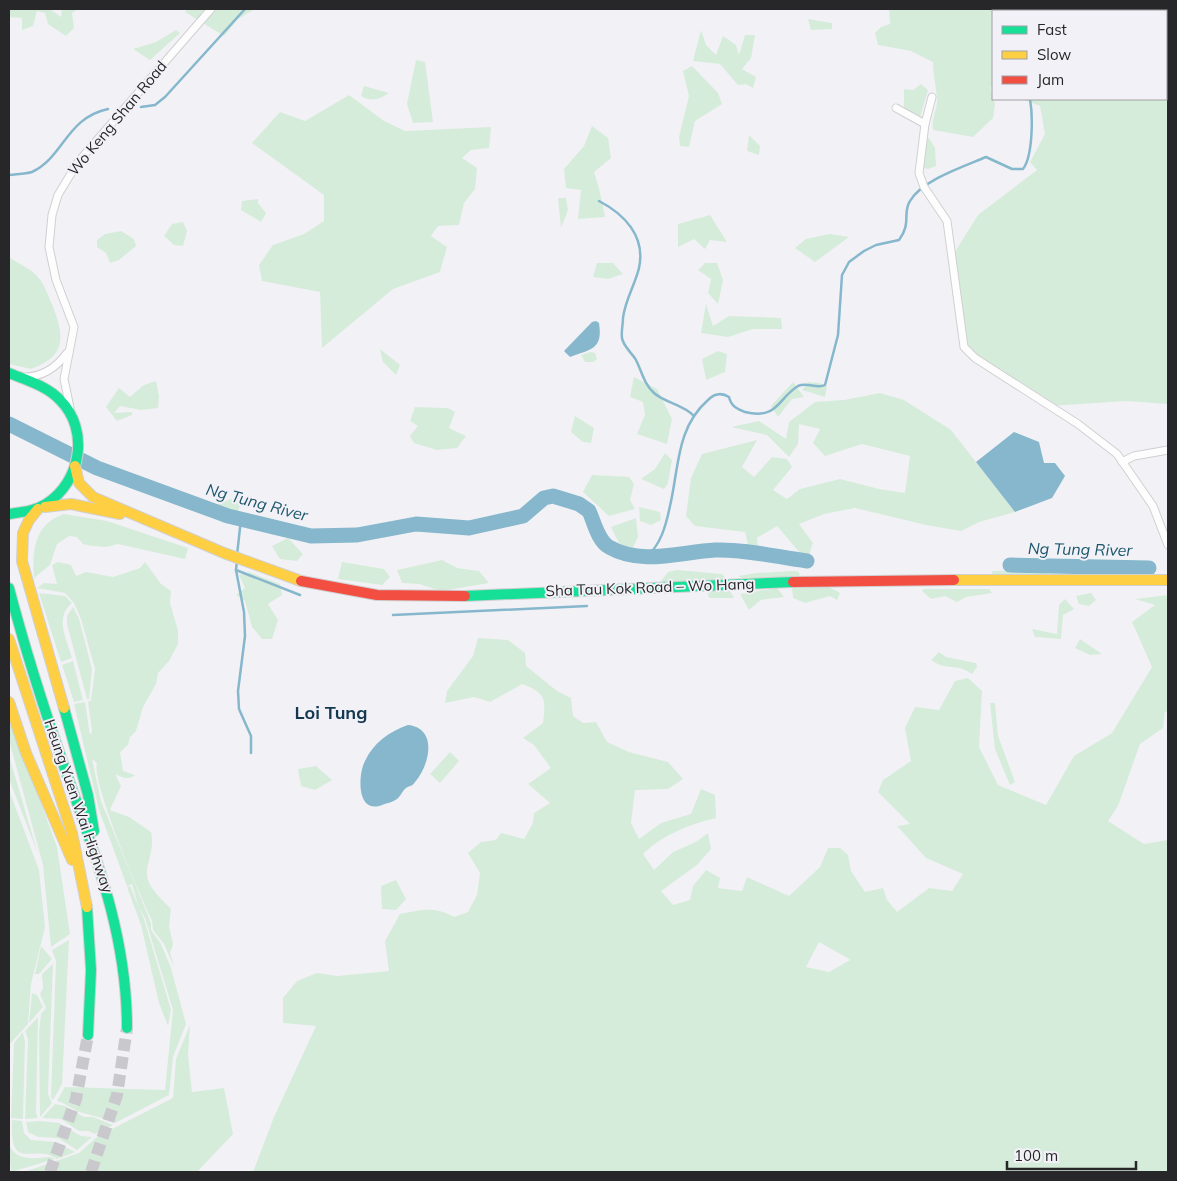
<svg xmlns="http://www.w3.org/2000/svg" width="1177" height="1181" viewBox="0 0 1177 1181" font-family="Mulish,sans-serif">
	<rect width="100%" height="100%" fill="#f2f2f6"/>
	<!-- green -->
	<g fill="#d6ecda" fill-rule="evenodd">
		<path d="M9,9H50L61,17L62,9H78L72,13L74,28L66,36L48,24L45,13L37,11L33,26L22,30V18L9,17Z"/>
		<path d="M188,9H255L238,19L224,36L185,12Z"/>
		<path d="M889,9H1168V404L1126,401L1050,406L964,347L953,255L978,215L1037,170L1030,162L1045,134L1040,106L1022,99H1166V11H993V88L990,87L995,104L993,118L973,137L933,130C931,118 938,109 937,98C936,86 933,75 933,62L911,51L878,45L875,33L881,27L890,24Z"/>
		<path d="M808,19L832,23V29L811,30Z"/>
		<path d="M176,30L180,33L150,60L133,49L156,42Z"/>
		<path d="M701,30L706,45L716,55L723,36L736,45L739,55L745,35H755L751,58L742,69L756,77L753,88L746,84L738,85L720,64L693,61Z"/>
		<path d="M416,60L425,62L433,122L413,123L407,104Z"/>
		<path d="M692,66L718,93L722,104L695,121L689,147L680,146L679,137L689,96L683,71Z"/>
		<path d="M921,84L928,90L920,118L904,109V89L913,90Z"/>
		<path d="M364,86L389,93C379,100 372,102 361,96Z"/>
		<path d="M349,95L384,121L405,131L491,127L489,148L471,150L462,158L477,168L475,189L464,203L459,225L438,226L431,236L447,247L440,272L393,289L322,348L320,292L262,281L259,265L273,245L304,234L324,221V195L252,143L280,112L305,121Z"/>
		<path d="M592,126L608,138L611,158L594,172L599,188L605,217L578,219L581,190L566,188L564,169L584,146Z"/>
		<path d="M749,135L760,146L759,155L747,151Z"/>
		<path d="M929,138L935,148L936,166L928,169L920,167L923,141Z"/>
		<path d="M558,198H566L568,210L561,228Z"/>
		<path d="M258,199V203L266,213L261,222L241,210L242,201Z"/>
		<path d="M710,215L727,242L710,240L705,249L694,239L678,247V224Z"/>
		<path d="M183,222L187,231L183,246L174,245L164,236L172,224Z"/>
		<path d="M121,231L134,239L136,246L119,260L110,263L106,253L97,247V240L105,234Z"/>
		<path d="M830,234L849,237L815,262L795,248L806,239Z"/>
		<path d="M9,257C17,263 28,267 35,274C44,282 47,294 52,304C64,335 68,356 31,369L9,364Z"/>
		<path d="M597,263H613L623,274L608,279L593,277Z"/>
		<path d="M705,263H717L723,280L718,304L708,293L711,279L698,270Z"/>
		<path d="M706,304L713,326L729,316L781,318L782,329H753L728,337L701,333Z"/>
		<path d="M380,349L400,365L396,375L383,362Z"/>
		<path d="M718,351L727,354L725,372L706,380L702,359Z"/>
		<path d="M591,352L595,353L597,359L593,362H585L581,355Z"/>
		<path d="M634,377L657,389L672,419L667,444L637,434L645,415L643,402L630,397Z"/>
		<path d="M156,381L159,396L158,408L141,410L120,406L114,413L132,412V415L117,421L106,407L119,388L130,397L144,385Z"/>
		<path d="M793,382L804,397L792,399L778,417L771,406Z"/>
		<path d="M808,382L820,383L827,387L825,397L802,390Z"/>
		<path d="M880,393L904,400L951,430L1015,512L979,522L961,531L926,525L855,508L824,514L799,524L813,543L807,561L777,526L757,538L758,549L751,553L725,550L748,545L745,532L695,526L686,516L691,478L702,454L757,440L742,467L754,477L772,457L787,459L792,467L773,490L787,499L800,489L840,479L879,489L905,493L910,456L862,444L825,456L813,443L820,429L799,424L798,444L789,457L767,435L731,427L759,421L786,439L789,422L815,402L844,400Z"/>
		<path d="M415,407L448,408L455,412L449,428L466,436L457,448L437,450L414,443L410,436L418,426L410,421Z"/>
		<path d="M575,416L594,428L591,443L583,442L571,432Z"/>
		<path d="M665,453L672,460L668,483L664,489L641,479L655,469Z"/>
		<path d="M592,475L629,477L634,484L630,500L635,509L609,516L583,492Z"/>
		<path d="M231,499L242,501C238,513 234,520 222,523L218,504Z"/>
		<path d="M639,507L660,512L661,520L651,525L640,521Z"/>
		<path d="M64,514L107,521L188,548L185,559L118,544L106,547L92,546L83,544L77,537L69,536L57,544L50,565L34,578C32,551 34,524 64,514Z"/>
		<path d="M636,518L638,537L632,549L619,543L611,527Z"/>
		<path d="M288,538L303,554L297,561L280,559L272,546Z"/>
		<path d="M442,560L457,568L479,571L489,583L441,591L419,584L402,583L397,570Z"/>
		<path d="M58,562L71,565L76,576L86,572L113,577L140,568L145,562L161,584L171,591L170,603L178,631V644L169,661L158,673L156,684L143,707L136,731L130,737L128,745L120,752L123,771L135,775C127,781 122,777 115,774L121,786L110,810L129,817L151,832C155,852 146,862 147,876C149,889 163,900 171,909L169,926L173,944L170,953L175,969L164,944L153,930L152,920C140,897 91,781 97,763L92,759L101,801L151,923V930L161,944L171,968L186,1024L173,1057L169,1095L115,1123C104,1118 94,1116 83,1113C73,1111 67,1103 57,1101L65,1087L165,1090L173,1010L145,918L139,908L132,884L127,886L99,810L74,704L85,702L90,735L92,731L88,702L91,700L95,669L81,619L74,603L65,593L37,588L44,583L57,584L52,565Z"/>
		<path d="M342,562L384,569L390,577L382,585L338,579Z"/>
		<path d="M1059,562L1072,569H1120L1131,565L1153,566L1154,573L1143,577L1076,576L1058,567Z"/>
		<path d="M1040,569L1053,577L993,578L992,571Z"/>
		<path d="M677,570L722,574L729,582L657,586L668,572Z"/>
		<path d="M794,571L799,572L801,585L748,581L738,576L756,573Z"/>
		<path d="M249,572L280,584L282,595L268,604L278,620L272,639H262L252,627L245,601L236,595L245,588L239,575Z"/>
		<path d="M827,586L840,593L837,600L830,596L805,603L793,598L792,587Z"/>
		<path d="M777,588L784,597L761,600L749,610L740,594Z"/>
		<path d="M729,589L734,598H709L707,590Z"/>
		<path d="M924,589H989L992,593L966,597L957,602L945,596L931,599L922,591Z"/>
		<path d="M39,593L65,596L72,603C54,618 67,639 72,658L61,662Z"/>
		<path d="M1091,593L1096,600L1089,606L1079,604L1076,596Z"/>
		<path d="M1168,595V711L1165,712L1163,728L1140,744L1118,806L1108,821L1144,844L1168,840V1172H253L274,1117L316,1026L283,1023V998L297,981L317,973L337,976L389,971L385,941L400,914C423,910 433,906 454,917L468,912L477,895L480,873L468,853L481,842L496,840L501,833L524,839L533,823L534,813L550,803L528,784L551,768L534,745L523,738L543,723C546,699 546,693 522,684L490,702L474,697L445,703L447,691L473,656L478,638L508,640L525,653L526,666L557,691L571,698L573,716L583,723L596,722L607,742L629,752L668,762L683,779L668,789L635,790L631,823L639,839L661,823L691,814L701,789L715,795L716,818C690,824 662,835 643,854L654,870L673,852L696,842L708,833L711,849L697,865L661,891L673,905L690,900L693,886L706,870L720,878L718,888L742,891L747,877L789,896L820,867L828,848H840L848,855L851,871L865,892L883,888L887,900L897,912L929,888L952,891L963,874L926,858L897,826L910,824L878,792L883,780L911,761L905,728L915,707L939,710L955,681L968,678L982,691L979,747L998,785L1046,805L1074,756L1112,733L1152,667L1132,622L1155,605L1135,599ZM819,942L849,959L850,960L829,972L806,967Z"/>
		<path d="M1065,599L1074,609L1063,615L1061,639L1035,637L1032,629L1057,634L1059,605Z"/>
		<path d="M73,607L79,619L92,669L89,699H87L67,624V616Z"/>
		<path d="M1080,639L1102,654L1090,655L1075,648Z"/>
		<path d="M939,652L946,657L976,663L977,667L972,674C955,662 948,672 931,660Z"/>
		<path d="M73,661L83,700L74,702L62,665Z"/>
		<path d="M990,703H995L998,736L1015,782L1010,785L995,749Z"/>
		<path d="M9,716L57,847L70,934L51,947L43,865L9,740Z"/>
		<path d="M450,752L459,761L440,783L430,774Z"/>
		<path d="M9,756L38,854L9,779Z"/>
		<path d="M316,766L332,780L315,790L301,786L298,769Z"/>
		<path d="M9,790L39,870L45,927L31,984L28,1024L9,1045Z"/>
		<path d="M396,880L406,899L396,910L382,909L381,886Z"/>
		<path d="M130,886L144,919L171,1010L168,1026L159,1003L141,925L127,887Z"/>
		<path d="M69,940L62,1084L53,1100L51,1097L56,961L52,950Z"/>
		<path d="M41,946L52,959L39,974H35Z"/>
		<path d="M53,964L48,1094L52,1103L40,1117L39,1032L41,1014L46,1008L40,994L43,988L42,974Z"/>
		<path d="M32,993L37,995L43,1007L29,1023Z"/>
		<path d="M38,1017L36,1113L38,1118L25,1119L28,1039L25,1031Z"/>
		<path d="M190,1025L188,1055L192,1092L224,1088L233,1134L197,1172H24L79,1153L98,1136L171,1099L173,1097L176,1059Z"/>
		<path d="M23,1032L25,1042L23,1119L11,1118L14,1043Z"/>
		<path d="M55,1104L65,1106L84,1117H93L113,1125L95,1134L88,1131H79L61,1119L42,1118Z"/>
		<path d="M12,1120L22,1121L24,1133L31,1140L56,1142L75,1152L57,1159C34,1142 9,1175 12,1120Z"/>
		<path d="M41,1121L59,1123L81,1136L92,1137L77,1150L58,1138L38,1137L28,1132L26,1122Z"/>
		<path d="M9,1145C17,1162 35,1158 51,1157L55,1159L11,1172Z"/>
	</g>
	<!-- water -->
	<g fill="#86b7cc">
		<path d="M596,321L599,323C603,349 592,349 570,357L564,351L592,322Z"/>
		<path d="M1014,432L1039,442L1044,463H1055L1065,476L1052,498L1015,512L976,462Z"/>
		<path d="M408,725C438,728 430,765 415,782C413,786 409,786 406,788C403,790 401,795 399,797C395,802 387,803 382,805C356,815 358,774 365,761C373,743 390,731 408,725Z"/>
	</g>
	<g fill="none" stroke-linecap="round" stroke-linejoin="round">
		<!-- stream -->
		<g stroke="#86b7cc" stroke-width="2.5">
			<path d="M141,107L155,105L165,97L245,9"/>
			<path d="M9,175C16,174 25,174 32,172C64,157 66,118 108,109"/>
			<path d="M599,201C624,214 646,236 639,268C635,285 625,300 623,318C623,324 621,332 622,338C623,346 632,353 636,360C642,372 644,384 654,393C665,403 683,404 694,416"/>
			<path d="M237,555L241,519"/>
			<path d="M646,557C661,545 666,525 670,506C679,468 676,428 708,400C714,394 721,392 729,397C731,406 737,409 745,412C778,420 778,398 798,386C807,382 817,389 825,385L838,335L842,275L849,262L864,251L876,245L899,240C912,223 902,213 910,201C922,180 965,166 986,157L1012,169H1023C1033,156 1033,116 1030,99"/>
			<path d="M237,560L236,570L244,612L245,636L238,691L239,709L251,736V753"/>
			<path d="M236,570L300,595"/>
			<path d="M393,615L587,606"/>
		</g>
		<!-- river -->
		<g stroke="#86b7cc" stroke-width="15">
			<path d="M9,424L97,468L228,516L311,536L357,535L416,524L469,528L523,516L544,498L553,496L579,504L589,511C594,522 598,541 609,547C642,566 680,552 715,550C745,549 777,557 807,561"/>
			<path d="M1010,565L1149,568"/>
		</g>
		<!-- highway-tunnel -->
		<g stroke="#c9c9cd" stroke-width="12" stroke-dasharray="12 6" stroke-linecap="butt">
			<path d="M50,1172L76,1099L88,1035"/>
			<path d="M91,1172L117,1095L127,1028"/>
		</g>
		<defs>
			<g id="street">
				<path d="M932,97L925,124L919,173L924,187L947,221L964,347L975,358L1078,424L1117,454L1153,506L1168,545"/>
				<path d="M896,108L925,124"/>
				<path d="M24,377C43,377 56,368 67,353"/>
				<path d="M70,408L64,379L74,327L56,280L49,247L52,215L58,195L78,162L211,9"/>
				<path d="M1122,462L1134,456L1168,450"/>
			</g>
			<g id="fast">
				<path d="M9,373C26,380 47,386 60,400C90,430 81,482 46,504C35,511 22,512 9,514"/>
				<path d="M9,588C25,649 44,709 65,769C95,855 127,934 127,1028"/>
				<path d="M465,596L793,582"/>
				<path d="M64,708L88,795L94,831"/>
				<path d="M87,907L91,970L88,1035"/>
			</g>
			<g id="slow">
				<path d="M75,466L79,483L93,497L224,553L301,581"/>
				<path d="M45,507L71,504L120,514"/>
				<path d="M38,509L29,520L23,533L22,561L64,708"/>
				<path d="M954,580H1168"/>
				<path d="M9,639L72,833L87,907"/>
				<path d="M9,702L26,753L72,860"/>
			</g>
			<g id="jam">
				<path d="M301,581L377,595L465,596"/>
				<path d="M793,582L954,580"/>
			</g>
		</defs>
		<!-- street casing -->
		<use href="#street" stroke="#d0d0d2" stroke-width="9"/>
		<!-- fast casing -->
		<use href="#fast" stroke="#d0d0d2" stroke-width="12"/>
		<!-- slow casing -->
		<use href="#slow" stroke="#d0d0d2" stroke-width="12"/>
		<!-- jam casing -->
		<use href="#jam" stroke="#d0d0d2" stroke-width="12"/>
		<!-- street -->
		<use href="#street" stroke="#fdfdfe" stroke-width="7"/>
		<!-- fast -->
		<use href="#fast" stroke="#16e098" stroke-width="10"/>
		<!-- slow -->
		<use href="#slow" stroke="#ffcf43" stroke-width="10"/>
		<!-- jam -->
		<use href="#jam" stroke="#f24e42" stroke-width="10"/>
	</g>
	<g text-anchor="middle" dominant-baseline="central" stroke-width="4" stroke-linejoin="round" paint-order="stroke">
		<!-- street labels -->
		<g font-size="15" fill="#272729" stroke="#f1f1f7">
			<text transform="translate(117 118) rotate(-50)">Wo Keng Shan Road</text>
			<text transform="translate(650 587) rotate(-2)">Sha Tau Kok Road – Wo Hang</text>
			<text transform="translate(79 806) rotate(71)">Heung Yuen Wai Highway</text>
		</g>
		<!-- water labels -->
		<g font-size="16" font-style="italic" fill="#1b5569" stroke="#f1f1f7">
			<text transform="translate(257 502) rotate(15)">Ng Tung River</text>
			<text transform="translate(1080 549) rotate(1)">Ng Tung River</text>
		</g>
		<!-- quarter labels -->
		<g font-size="18" font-weight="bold" fill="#133850" stroke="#f1f1f7">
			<text x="331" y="712">Loi Tung</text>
		</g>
	</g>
	<!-- border -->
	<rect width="1177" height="1181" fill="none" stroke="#272729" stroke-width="20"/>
	<!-- legend -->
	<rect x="992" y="10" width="175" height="90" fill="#f1f1f7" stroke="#a0a0a5"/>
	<rect x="1002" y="26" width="25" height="8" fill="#16e098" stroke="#a0a0a5"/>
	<text x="1037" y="35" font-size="15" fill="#272729">Fast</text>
	<rect x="1002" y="51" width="25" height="8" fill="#ffcf43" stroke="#a0a0a5"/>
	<text x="1037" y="60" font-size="15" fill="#272729">Slow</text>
	<rect x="1002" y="76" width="25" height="8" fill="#f24e42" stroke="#a0a0a5"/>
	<text x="1037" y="85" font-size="15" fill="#272729">Jam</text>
	<!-- scale -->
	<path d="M1007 1161v8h129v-8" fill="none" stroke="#272729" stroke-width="2.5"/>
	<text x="1014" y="1161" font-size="15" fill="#272729" stroke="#f1f1f7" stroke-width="4" paint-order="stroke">100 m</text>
</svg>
